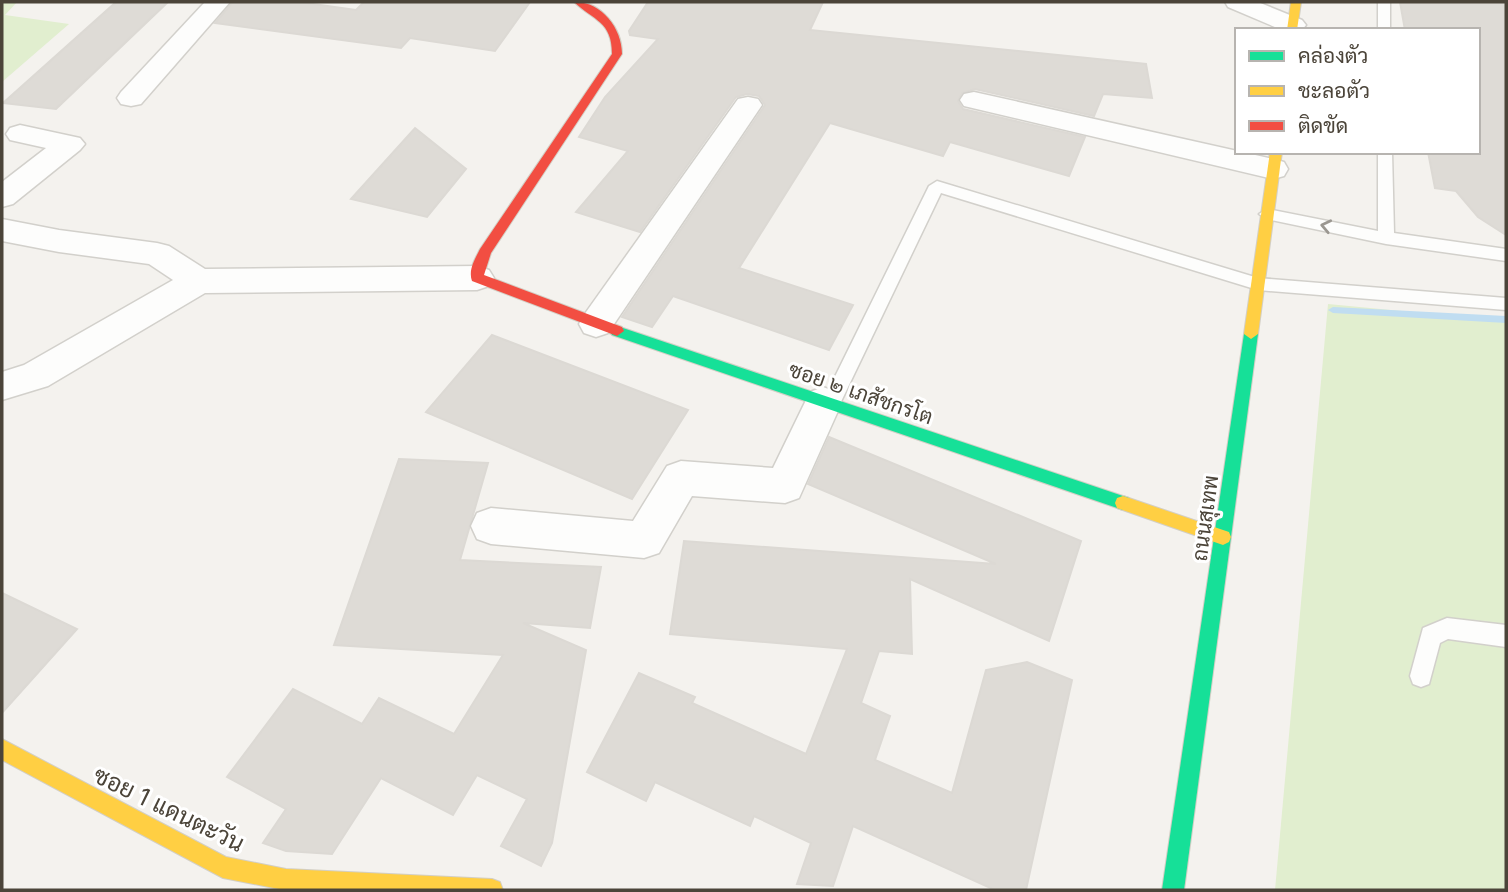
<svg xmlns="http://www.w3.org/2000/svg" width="1508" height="892" viewBox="0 0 1508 892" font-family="Inter,Sarabun,sans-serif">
	<rect width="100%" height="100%" fill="#f4f2ee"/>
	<!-- green -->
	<g fill="#e1eecf">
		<path d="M2,2H17L5,15L69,24L2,82Z"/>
		<path d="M1328,304L1506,321V890H1275Z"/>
	</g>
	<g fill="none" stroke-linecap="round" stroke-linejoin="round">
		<!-- stream -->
		<path fill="#c0ddf1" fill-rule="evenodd" d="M1333,307L1506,316V323L1333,313L1328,310Z"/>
	</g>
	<!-- building -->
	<g fill="#dedbd6" stroke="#dcd9d4" stroke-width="2">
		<path d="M116,2H168L56,109L3,103Z"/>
		<path d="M233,2H299L356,10L364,2H530L495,51L410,38L401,48L215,23Z"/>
		<path d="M648,2H823L810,30L1146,64L1152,98L1103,94L1094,116L975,89L962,93L958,101L963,109L1085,137L1069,176L950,142L943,156L830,123L739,268L853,305L829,350L673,296L652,327L622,317L765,105L759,96L747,94L736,97L640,232L576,212L628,151L579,137L605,97L658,39L630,35L629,31Z"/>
		<path d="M1400,2H1506V235L1478,217L1456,191L1435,188L1428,152H1478V30H1405Z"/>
		<path d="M415,128L466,169L427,217L351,199Z"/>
		<path d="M492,335L688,410L632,499L426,412Z"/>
		<path d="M829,437L1081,541L1049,641L910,579L912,654L879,651L861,703L890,716L875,760L952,793L986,670L1027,662L1072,680L1026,890H995L853,826L833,886L797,884L811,843L754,816L750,826L655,782L646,801L587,772L639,673L695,697L692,703L806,754L847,649L670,634L684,541L996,564L808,484Z"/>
		<path d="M399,459L488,463L460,560L601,567L590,628L523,623L586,650L552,843L541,866L501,846L527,799L477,775L453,815L381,778L332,854L286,851L263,843L286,809L227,777L293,689L362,724L379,698L454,734L503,655L334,645Z"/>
		<path d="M2,593L77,629L2,713Z"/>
	</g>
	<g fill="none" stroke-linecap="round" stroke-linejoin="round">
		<defs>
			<g id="lane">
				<rect x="1378" y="2" width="12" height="28"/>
				<path d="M1378,152H1392L1394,233L1506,249V261L1386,244L1267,219L1259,214L1267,209L1378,231Z"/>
				<path d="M937,181L1258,278L1506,298V310L1258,290L941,193L837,410L830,412L823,410L821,405L929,186Z"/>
				<path d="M1447,618L1506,625V647L1448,639L1440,643L1429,684L1421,687L1413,684L1410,676L1423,628Z"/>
			</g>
			<g id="street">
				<path d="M205,2H230L141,104L131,106L121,104L117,98L121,92Z"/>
				<path d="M1225,2H1258L1302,20L1306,25L1302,30H1282L1228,7Z"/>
				<path d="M974,92L1273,159L1284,162L1288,169L1284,176L1273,179L964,106L960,100L964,94Z"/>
				<path d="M748,97L758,99L762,105L608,333L596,337L584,333L579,324L584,315L738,99Z"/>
				<path d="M20,125L80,138L85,144L80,150L13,204L2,207V182L46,148L10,140L6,134L10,128Z"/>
				<path d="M2,219L59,230L157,243L169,246L205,269L477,266L489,270L494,278L489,286L477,290L205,293L48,386L2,400V372L24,365L173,280L149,264L59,252L2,241Z"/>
				<path d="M823,387L836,392L842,402L799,498L785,503L692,496L659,553L644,558L491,544L477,539L471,526L477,513L491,508L633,521L667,466L681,461L773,468L810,392Z"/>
			</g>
			<g id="fast">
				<path d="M617,326L1123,496L1129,498L1131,503L1129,508L1123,510L612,335L610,331Z"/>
				<path d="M1251,329L1258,334L1184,890H1162L1244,334Z"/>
			</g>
			<g id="slow">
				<path d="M1291,2H1301L1297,30H1287Z"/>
				<path d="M1270,152H1282L1258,334L1251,339L1244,334Z"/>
				<path d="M1123,496L1229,532L1231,537L1229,542L1223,545L1117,508L1115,503L1117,498Z"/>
				<path d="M2,739L226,857L286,869L492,879L500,882L503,890H284L223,878L2,760Z"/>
			</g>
			<path id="jam" d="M574,2C601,1 622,28 622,54L491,253L484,275L622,327L624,331L617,336L472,281C468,270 475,259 480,249L612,54C612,21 594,21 574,2Z"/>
		</defs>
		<!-- lane casing -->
		<use href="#lane" stroke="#d2d0cb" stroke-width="3"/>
		<!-- street casing -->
		<use href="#street" stroke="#d2d0cb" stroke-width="3"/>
		<!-- fast casing -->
		<use href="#fast" stroke="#d3cfc5" stroke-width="2"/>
		<!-- slow casing -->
		<use href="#slow" stroke="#d3cfc5" stroke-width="2"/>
		<!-- jam casing -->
		<use href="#jam" stroke="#d3cfc5" stroke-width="2"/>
		<!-- lane -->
		<use href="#lane" fill="#fdfdfc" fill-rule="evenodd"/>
		<!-- street -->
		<use href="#street" fill="#fdfdfc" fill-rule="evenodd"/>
		<!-- fast -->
		<use href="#fast" fill="#16e098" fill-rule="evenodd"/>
		<!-- slow -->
		<use href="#slow" fill="#ffcf43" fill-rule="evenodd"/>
		<!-- jam -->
		<use href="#jam" fill="#f24e42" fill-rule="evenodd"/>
	</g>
	<!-- one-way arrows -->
	<defs><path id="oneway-chevron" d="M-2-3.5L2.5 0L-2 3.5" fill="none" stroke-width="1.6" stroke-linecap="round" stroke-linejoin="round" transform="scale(1.75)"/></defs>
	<use stroke="#9b9791" href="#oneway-chevron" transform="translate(1326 226) rotate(-168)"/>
	<g text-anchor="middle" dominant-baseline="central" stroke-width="6" stroke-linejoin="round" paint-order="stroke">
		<!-- street labels -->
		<g font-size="21" fill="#4b4439" stroke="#fff">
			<text transform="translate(861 393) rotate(19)">ซอย ๒ เภสัชกรโต</text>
			<text transform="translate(1205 518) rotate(-82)">ถนนสุเทพ</text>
		</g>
		<!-- near-street labels -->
		<g font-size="24" fill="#4b4439" stroke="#fff">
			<text transform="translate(169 809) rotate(26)">ซอย 1 แดนตะวัน</text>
		</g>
	</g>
	<!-- border -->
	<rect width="1508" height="892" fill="none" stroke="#4b4439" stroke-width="7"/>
	<!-- legend -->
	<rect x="1235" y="28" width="245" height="126" fill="#ffffff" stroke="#b7b4b0" stroke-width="2"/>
	<rect x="1249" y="51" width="35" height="10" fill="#16e098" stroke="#b7b4b0" stroke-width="2"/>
	<text x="1298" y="63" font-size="21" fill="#4b4439">คล่องตัว</text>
	<rect x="1249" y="86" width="35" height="10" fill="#ffcf43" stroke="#b7b4b0" stroke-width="2"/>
	<text x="1298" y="98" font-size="21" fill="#4b4439">ชะลอตัว</text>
	<rect x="1249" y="121" width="35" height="10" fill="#f24e42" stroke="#b7b4b0" stroke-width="2"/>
	<text x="1298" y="133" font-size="21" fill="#4b4439">ติดขัด</text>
</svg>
